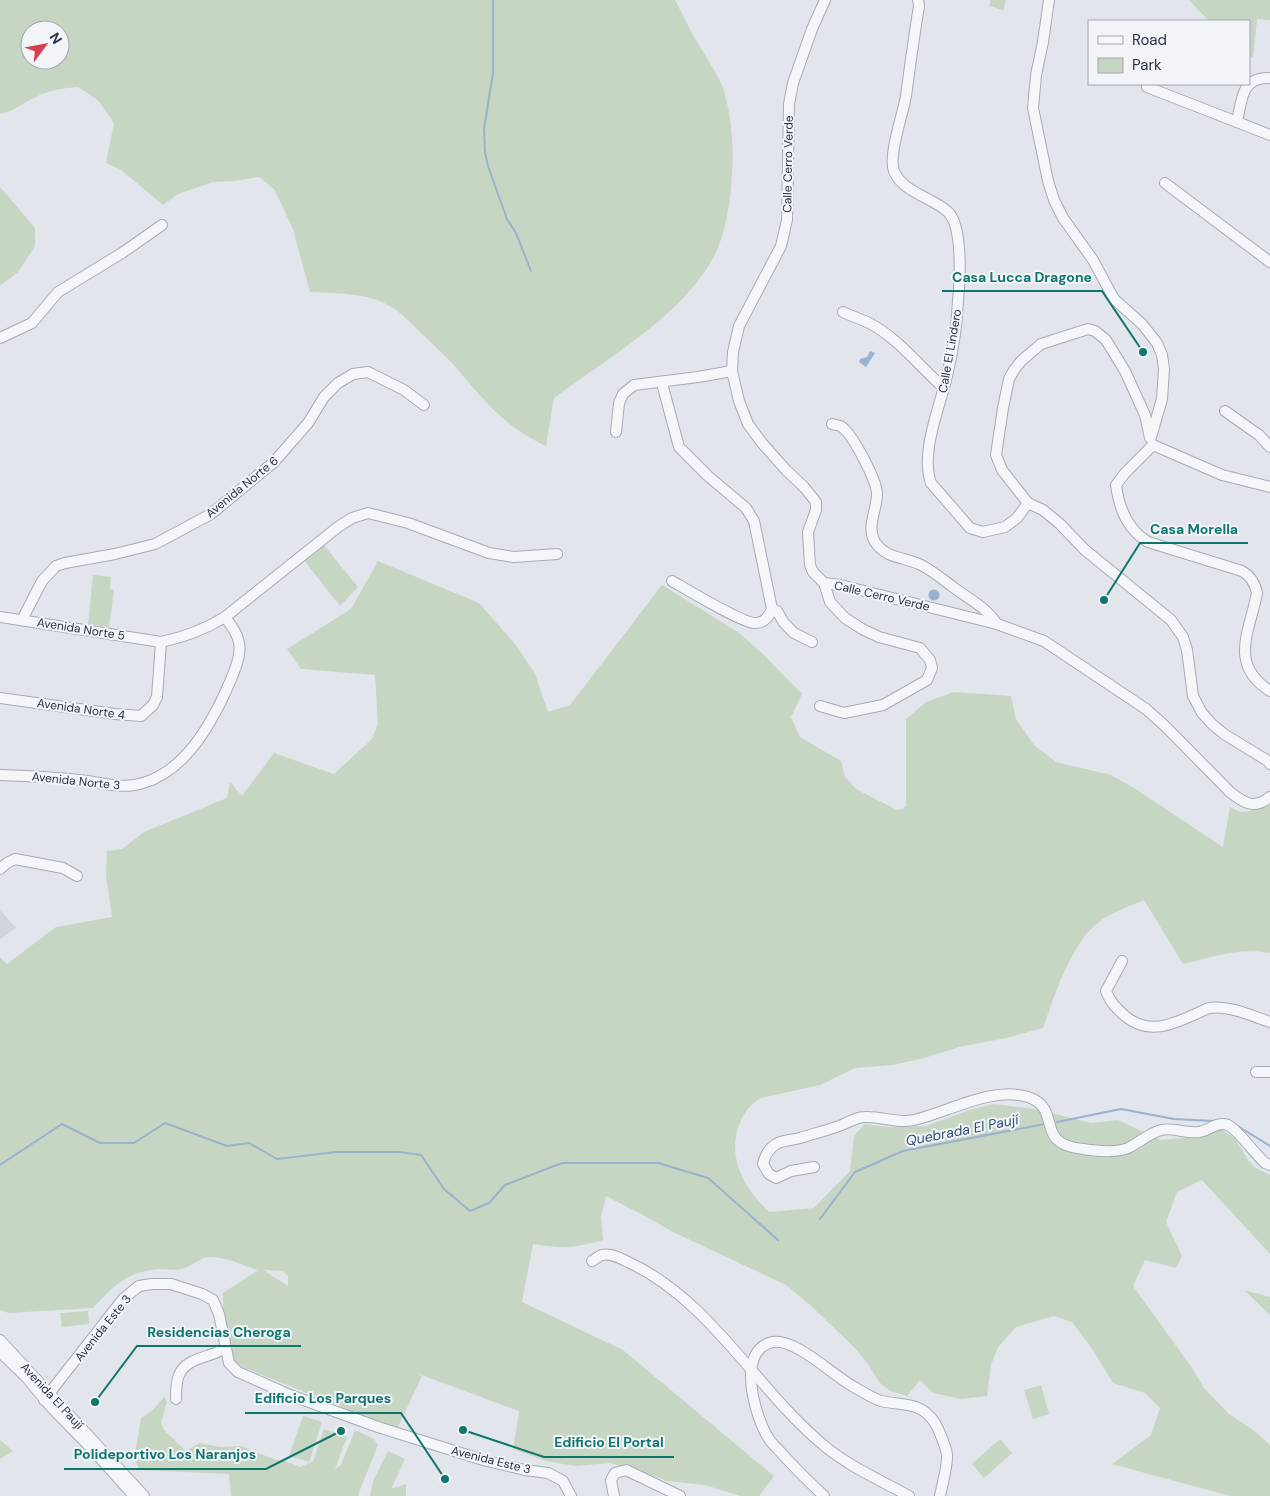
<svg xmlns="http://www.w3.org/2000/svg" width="1270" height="1496" viewBox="0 0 1270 1496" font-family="'DM Sans',sans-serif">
	<rect width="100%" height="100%" fill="#e2e5eb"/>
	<!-- built -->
	<path fill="#d0d4dd" d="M0,910L16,928L0,939Z"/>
	<!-- green -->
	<g fill="#c7d6c2" fill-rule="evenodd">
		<path d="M0,0H675C682,13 688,27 696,40C704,54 714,68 721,83C731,107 734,146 732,172C731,199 726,236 712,260C680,317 606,359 554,398L546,446C502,425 483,399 453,364C443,354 433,344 423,335C412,324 401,312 388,305C368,293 333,293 310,292L293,229L274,189L259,177L234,181L213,182L178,194L163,205L121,170L106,163L114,123L98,100L78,87C64,88 49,90 36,97C22,103 15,111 0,114ZM30,30H60V60H30Z"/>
		<path d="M991,0H1006L1003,10L989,6Z"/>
		<path d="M1189,0H1270V20L1257,19L1253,58L1249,55V21H1209Z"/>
		<path d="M0,187L35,228V246L18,272L0,286Z"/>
		<path d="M322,543L358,587L340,606L303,559Z"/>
		<path d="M378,561L479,603L516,645L535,674L548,712L570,705L662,585L738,632L763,654L802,694L791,717L800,737L841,761L845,777L856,789L897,810L903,809L906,806V719L926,702L954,692L1011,696L1016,719L1034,745L1056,762L1111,775L1134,788L1223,847L1230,807C1246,817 1253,810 1267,802L1270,806V953C1240,947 1212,957 1183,964L1144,900C1127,907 1107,914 1093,927C1069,950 1054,997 1043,1028L1006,1038L959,1047L924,1058L893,1065L855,1068L820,1085L761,1098C749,1105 742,1115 738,1128C728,1161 746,1190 769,1212L814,1208L850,1171L854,1136L865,1124L886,1127L926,1126L970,1110L994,1104L1035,1109L1091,1123L1118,1120L1161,1140L1203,1136L1220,1129L1235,1138L1248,1160L1254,1167L1270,1175V1254L1202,1180L1177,1192L1166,1222L1182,1256L1176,1268L1145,1260L1133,1286L1192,1368L1204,1388L1229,1414L1253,1430L1270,1445V1496H1230L1112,1464L1151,1435L1160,1408L1145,1393L1113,1383L1091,1347L1072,1322L1054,1316L1016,1327L998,1347L991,1365L987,1396L961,1399L933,1393L920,1380L907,1396L890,1391L879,1382L868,1364L855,1348L810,1305L786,1285L671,1231L647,1217L606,1196L601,1217L603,1240C575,1248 562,1249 533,1244L522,1302L623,1350L774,1476L759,1496H740L705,1485L667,1481L639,1471L610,1463L575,1466L546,1461L513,1449L519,1411L416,1373L422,1376L397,1429L247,1369L233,1361L223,1310V1293L258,1270C243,1266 217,1252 202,1259C193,1263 189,1268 177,1270C171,1270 164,1269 158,1269C124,1273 115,1285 93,1308L9,1313L0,1310V957L7,964L56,927L112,917L106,876L107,851L122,849L144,832L227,798L230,782L242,796L274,753L334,774L372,739L378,724L375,675L301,669L287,649L351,609ZM263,1270L283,1271L288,1276V1286Z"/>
		<path d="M93,575L111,577L110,589L114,590L109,627L88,624Z"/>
		<path d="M1244,1290L1270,1297V1315Z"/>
		<path d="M88,1311L89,1324L62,1327L60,1313Z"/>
		<path d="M1041,1385L1049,1414L1033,1419L1024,1390Z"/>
		<path d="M164,1397L167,1402L161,1422L164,1430L186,1451L200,1443L220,1447L241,1446L276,1460H283L300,1467L313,1461L324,1429L347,1437L335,1469L341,1465L355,1430L374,1439L378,1445L358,1495L360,1496H231L229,1474L140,1470L134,1459L141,1418L152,1411Z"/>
		<path d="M303,1416L322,1422L309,1462L289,1456Z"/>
		<path d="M1000,1439L1012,1453L984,1478L972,1464Z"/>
		<path d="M0,1440L13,1451L0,1459Z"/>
		<path d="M388,1451L405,1459L391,1489L406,1484V1496H370L373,1481Z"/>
	</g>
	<!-- water -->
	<g fill="#9ab2ce">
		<path d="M870,351L875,353L866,367L859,362L860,359L867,357Z"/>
		<circle cx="934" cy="595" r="5.5"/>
	</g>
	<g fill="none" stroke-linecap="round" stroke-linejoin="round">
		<!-- stream -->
		<g stroke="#9ab2ce" stroke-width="2">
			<path d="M493,0V73L484,129L485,152L488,166L498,194L507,219L516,233L531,271"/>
			<path d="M1057,1122L1121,1109L1174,1119L1214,1121"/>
			<path d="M1236,1125L1270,1146"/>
			<path d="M0,1165L62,1124L100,1143H134L165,1123L227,1146L249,1143L277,1159L336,1152H399L421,1155L444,1189L470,1211L489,1203L505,1185L562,1163H658L708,1178L778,1240"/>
			<path d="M820,1219L855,1172L903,1151L1045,1124"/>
		</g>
		<defs>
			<g id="minor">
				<path d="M825,0L812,29L793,83L789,104L787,220L781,246L739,326L733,352L732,371L739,401L748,424L762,443L786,470L804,487L816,502V510L808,532L810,565L813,572L824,583L840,585L997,624L1044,641L1146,709L1165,726L1230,792C1244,803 1254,810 1270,797"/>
				<path d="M918,0L919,6C914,36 910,66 906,96C903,114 888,155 894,171C903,193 932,197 948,212C963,226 960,281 958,301C957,326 953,351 947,376C940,406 920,453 931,483L970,528L983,532L1005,527L1017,518L1028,503"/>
				<path d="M1049,0L1043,42L1036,75L1033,108L1048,181L1054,200L1063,218L1093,260L1114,299L1142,324L1157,343L1162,355L1164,369L1162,399L1151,437"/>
				<path d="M1270,78C1241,77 1242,99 1237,122L1270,135"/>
				<path d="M1147,87L1237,122"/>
				<path d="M1165,183L1270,262"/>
				<path d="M843,312C851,316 861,319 869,323C897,337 920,367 944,388"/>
				<path d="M0,338L32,323L58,292L122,253L162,225"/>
				<path d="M664,382L663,387L679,447L708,476L746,508L754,521L772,609C769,617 764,623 755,623C742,623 686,589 672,581"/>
				<path d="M1225,411L1259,435L1270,447"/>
				<path d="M832,424C835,425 840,425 842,427C853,435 877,481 877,494C877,510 866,527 875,542C885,558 903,557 919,564C932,570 942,579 953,587C969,599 986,607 997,624"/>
				<path d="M616,432L619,403L623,394L634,385L698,377L732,371"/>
				<path d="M1150,438L1145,415L1125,371L1106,340L1095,331L1088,329L1041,344L1021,361L1014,370L1009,379L1003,408L996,455L1002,470L1028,503L1043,510L1060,524L1085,550L1171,620L1183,637L1187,650L1193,696L1202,713L1212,724L1224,734L1268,761L1270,764"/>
				<path d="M1153,445L1125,473L1116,485C1119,509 1128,530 1148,542L1242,571C1251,576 1255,583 1257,593C1250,631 1228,664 1270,691"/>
				<path d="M1153,445L1222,475L1270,487"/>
				<path d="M772,609L777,611L784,623L794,633L812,642"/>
				<path d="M0,617L161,642C185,637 204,630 225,617C230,624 236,631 238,639C244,654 231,679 225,693C209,728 182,772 143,783C122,790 101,782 79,780C53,777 27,776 0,775"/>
				<path d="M225,617L338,527L352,518L368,513L408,523L489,553L514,557L557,554"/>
				<path d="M22,620L42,581L56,566L65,563L115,554L155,544L211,514L274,462L308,423L324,397L338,383L353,374L368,372L404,390L424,405"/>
				<path d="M0,698L115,714L141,716L153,705L157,697L161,642"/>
				<path d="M820,706L844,713L883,705L927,680L932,668L930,660L920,648L879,637L862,629L845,618L830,602L824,583"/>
				<path d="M0,869L7,863L15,859L63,868L77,876"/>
				<path d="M1122,961L1106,991C1110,1002 1116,1008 1125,1016C1153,1039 1180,1020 1209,1008C1229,1005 1252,1016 1270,1022"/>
				<path d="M1256,1072H1270"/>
				<path d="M814,1167L791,1171L776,1178L769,1174L763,1164C765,1155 770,1147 778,1143C785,1140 793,1140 800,1138C815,1133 830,1130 844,1124C851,1121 857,1117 865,1117C882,1116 897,1124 914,1120C948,1112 993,1086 1028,1097C1064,1109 1032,1144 1083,1149C1096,1151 1116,1153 1128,1148C1139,1143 1149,1133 1161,1130C1173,1127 1186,1134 1199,1132C1208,1131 1217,1121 1228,1125C1238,1130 1255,1154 1265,1163L1270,1165"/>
				<path d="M592,1261C595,1259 599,1256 602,1255C611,1253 620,1258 628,1262C709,1299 755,1387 821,1443C846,1465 880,1480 909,1496"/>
				<path d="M0,1340L144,1496"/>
				<path d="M0,1352L26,1377L51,1407L92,1449L134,1496"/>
				<path d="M176,1399C176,1392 176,1382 179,1375C186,1357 211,1358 225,1348"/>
				<path d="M44,1400L123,1299L139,1286L152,1284H171L202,1294L213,1300L219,1314L229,1363L238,1372L290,1395L378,1427L483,1460L525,1470L548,1473L563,1481L571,1496"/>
				<path d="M614,1496L611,1480L615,1473L626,1470L680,1496"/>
				<path d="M824,1496C810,1483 797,1470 784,1456C779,1450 773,1445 769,1439C755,1418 735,1349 773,1342C795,1338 834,1376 854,1387C863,1392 872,1398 881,1401C903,1406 921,1401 935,1423C939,1430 946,1447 947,1455C948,1463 942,1486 940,1496"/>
			</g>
		</defs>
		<!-- minor casing -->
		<use href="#minor" stroke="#a6acb6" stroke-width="12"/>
		<!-- minor -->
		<use href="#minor" stroke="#f5f6f9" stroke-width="10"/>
	</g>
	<g text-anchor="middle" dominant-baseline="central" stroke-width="4" stroke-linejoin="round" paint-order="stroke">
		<!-- street labels -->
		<g font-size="12" fill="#283245" stroke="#f2f4f8">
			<text transform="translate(788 164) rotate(-89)">Calle Cerro Verde</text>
			<text transform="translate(950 351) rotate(-80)">Calle El Lindero</text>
			<text transform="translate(242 487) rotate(-39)">Avenida Norte 6</text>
			<text transform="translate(882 596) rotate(13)">Calle Cerro Verde</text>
			<text transform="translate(81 629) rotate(9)">Avenida Norte 5</text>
			<text transform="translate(81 709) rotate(8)">Avenida Norte 4</text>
			<text transform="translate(76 781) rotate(6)">Avenida Norte 3</text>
			<text transform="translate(103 1328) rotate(-51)">Avenida Este 3</text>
			<text transform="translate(52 1396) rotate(47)">Avenida El Paují</text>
			<text transform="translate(491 1460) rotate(14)">Avenida Este 3</text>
		</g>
		<!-- water labels -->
		<g font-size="14" font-style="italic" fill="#2f507c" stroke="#f2f4f8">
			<text transform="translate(962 1130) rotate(-11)">Quebrada El Paují</text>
		</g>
	</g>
	<!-- callouts -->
	<path fill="none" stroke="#0f766e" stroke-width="2" d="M1143 352L1102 291H942M1104 600L1140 543H1248M95 1402L137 1346H301M445 1479L401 1413H245M463 1430L544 1457H674M341 1431L266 1469H64"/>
	<g fill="#0f766e" stroke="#f2f4f8" stroke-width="2">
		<circle cx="1143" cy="352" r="5"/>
		<circle cx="1104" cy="600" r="5"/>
		<circle cx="95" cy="1402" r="5"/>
		<circle cx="445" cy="1479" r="5"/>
		<circle cx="463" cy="1430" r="5"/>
		<circle cx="341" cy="1431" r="5"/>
	</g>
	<g font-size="14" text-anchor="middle" font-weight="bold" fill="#0f766e" stroke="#f2f4f8" stroke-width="4" stroke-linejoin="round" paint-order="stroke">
		<text x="1022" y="282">Casa Lucca Dragone</text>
		<text x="1194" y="534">Casa Morella</text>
		<text x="219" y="1337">Residencias Cheroga</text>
		<text x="323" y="1403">Edificio Los Parques</text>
		<text x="609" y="1447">Edificio El Portal</text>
		<text x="165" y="1459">Polideportivo Los Naranjos</text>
	</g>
	<!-- legend -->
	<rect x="1088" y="20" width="162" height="65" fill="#f2f4f8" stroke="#a1a6b0"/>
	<rect x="1098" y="36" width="25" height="8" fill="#f5f6f9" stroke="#a1a6b0"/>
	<text x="1132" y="45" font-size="15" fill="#283245">Road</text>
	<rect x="1098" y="58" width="25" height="15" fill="#c7d6c2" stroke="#a1a6b0"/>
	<text x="1132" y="70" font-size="15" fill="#283245">Park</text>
	<!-- north arrow -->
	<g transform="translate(45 45) rotate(58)"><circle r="24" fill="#f2f4f8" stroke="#a1a6b0"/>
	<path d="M0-4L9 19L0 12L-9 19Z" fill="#d83f52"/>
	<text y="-8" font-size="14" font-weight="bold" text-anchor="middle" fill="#283245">N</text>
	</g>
</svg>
